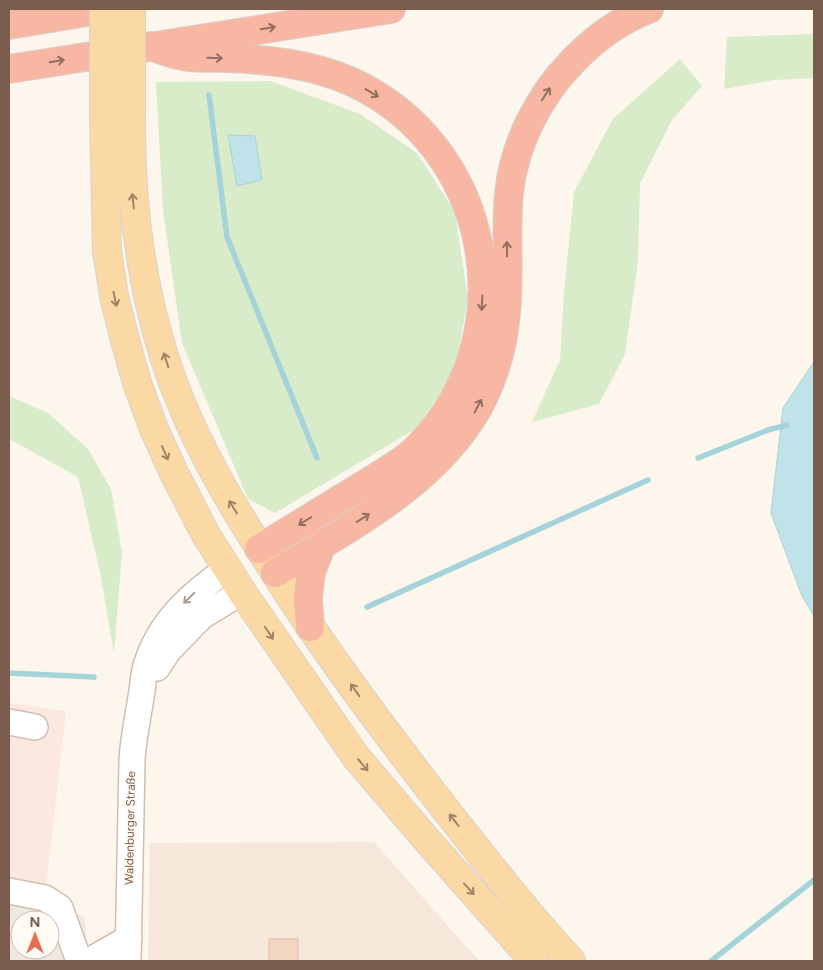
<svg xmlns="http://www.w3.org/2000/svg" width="823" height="970" viewBox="0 0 823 970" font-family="Figtree,sans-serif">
	<rect width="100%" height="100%" fill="#fdf6ec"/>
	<!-- residential -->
	<path fill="#f5e8da" d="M374,842L479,961H148L150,843Z"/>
	<!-- commercial -->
	<path fill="#fde8e0" d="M9,703L66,711L45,898L9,891Z"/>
	<!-- industrial -->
	<path fill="#efe9e4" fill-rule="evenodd" d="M9,891L84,916L89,961H9ZM20,920H50V950H20Z"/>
	<!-- green -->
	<g fill="#d8ecc9">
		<path d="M814,34V78L774,80L724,89L727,37Z"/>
		<path d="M680,59L702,86L672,120L640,183L638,261L625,354L599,404L532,422L560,360L564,292L574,192L613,119Z"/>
		<path d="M271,81L360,114L417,153L455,212L468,299L455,370L417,428L275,513L248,499L182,343L163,210L156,82Z"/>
		<path d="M9,396L48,413L88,449L111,489L122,552L114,653L100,572L78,477L9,439Z"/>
	</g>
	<!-- water -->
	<g fill="#bfe3e8" stroke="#a5d3da">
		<path d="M228,135L255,136L262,180L237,186Z"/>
		<path d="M814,362V616L802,596L771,513L783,408Z"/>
	</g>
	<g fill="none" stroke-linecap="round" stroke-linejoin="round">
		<!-- stream -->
		<g stroke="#a5d3da" stroke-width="5.5">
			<path d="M209,95L227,237L317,458"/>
			<path d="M698,458L768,430L787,425"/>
			<path d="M367,607L648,480"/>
			<path d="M9,673L94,677"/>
			<path d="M711,961L814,880"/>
		</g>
	</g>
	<!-- building -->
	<rect fill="#f3d5c3" stroke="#e6bba3" x="269" y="939" width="29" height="22"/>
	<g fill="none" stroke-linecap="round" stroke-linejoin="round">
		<defs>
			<g id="minor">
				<path d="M157,668L168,651L202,616L242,592"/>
				<path d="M9,722L35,727"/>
				<path d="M9,891L45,898L60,908L79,961"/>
				<path d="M89,961L129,938"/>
				<path d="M128,961L132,761C133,739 138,718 141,697C143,687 143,676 146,666C159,622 191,594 227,569"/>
			</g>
			<g id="major">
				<path d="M131,114C130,197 139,277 164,356C192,445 242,522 292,599C340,672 392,741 446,810C486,861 527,913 571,961"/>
				<path d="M104,117L107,251L114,296L125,340L137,383L154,429L174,473L206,535L242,592L356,757L426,839L534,961"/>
			</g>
			<g id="highway">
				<path d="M9,25L105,9"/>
				<path d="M151,46C161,50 172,54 183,56C197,59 213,57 228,58C270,60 311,64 350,81C492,145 527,333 420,445C404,462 381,474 362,486C328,507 293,528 259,549"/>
				<path d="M9,69L391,9"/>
				<path d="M275,573C349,527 433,486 478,408C493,380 503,346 506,314C510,274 505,233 509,193C514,145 538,97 572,62C593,40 620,20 649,9"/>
				<path d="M310,627L308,599L311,572L322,544"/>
			</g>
		</defs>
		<!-- minor casing -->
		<use href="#minor" stroke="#d1beb0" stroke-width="28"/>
		<!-- major casing -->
		<use href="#major" stroke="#dad1cd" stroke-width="30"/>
		<!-- highway casing -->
		<use href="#highway" stroke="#dad1cd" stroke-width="30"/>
		<!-- minor -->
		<use href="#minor" stroke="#fff" stroke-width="25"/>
		<!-- major -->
		<use href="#major" stroke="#fbd9a5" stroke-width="28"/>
		<!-- highway -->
		<use href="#highway" stroke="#f7b7a3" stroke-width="28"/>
		<defs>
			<g id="major-bridge">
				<path d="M104,9V117"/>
				<path d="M131,9V114"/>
			</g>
		</defs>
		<!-- major-bridge casing -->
		<use href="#major-bridge" stroke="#dad1cd" stroke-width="30" stroke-linecap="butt"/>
		<!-- major-bridge -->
		<use href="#major-bridge" stroke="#fbd9a5" stroke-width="28"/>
	</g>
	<!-- one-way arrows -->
	<defs><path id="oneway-shaft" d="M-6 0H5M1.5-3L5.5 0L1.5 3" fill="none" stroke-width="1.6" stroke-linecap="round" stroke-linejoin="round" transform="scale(1.25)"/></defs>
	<g stroke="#936e5e">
		<use href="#oneway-shaft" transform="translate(268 28) rotate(-9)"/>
		<use href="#oneway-shaft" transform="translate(215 58) rotate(2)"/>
		<use href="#oneway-shaft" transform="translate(57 61) rotate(-9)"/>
		<use href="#oneway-shaft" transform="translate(372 93) rotate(31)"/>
		<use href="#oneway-shaft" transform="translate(546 94) rotate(-57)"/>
		<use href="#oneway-shaft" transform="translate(507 249) rotate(-90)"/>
		<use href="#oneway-shaft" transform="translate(482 303) rotate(93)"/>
		<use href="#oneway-shaft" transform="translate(478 406) rotate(-62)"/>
		<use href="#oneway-shaft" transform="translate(363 518) rotate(-32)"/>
		<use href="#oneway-shaft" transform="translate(305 521) rotate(148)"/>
	</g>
	<g stroke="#a18267">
		<use href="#oneway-shaft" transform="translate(133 201) rotate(-96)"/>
		<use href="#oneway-shaft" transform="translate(115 299) rotate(78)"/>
		<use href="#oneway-shaft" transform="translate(166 360) rotate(-108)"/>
		<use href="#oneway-shaft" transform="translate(165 453) rotate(66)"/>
		<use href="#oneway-shaft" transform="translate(233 507) rotate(-121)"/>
		<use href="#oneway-shaft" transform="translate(269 633) rotate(56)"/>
		<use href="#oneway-shaft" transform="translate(355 690) rotate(-125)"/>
		<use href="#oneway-shaft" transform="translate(363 765) rotate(50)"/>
		<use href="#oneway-shaft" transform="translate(454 820) rotate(-128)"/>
		<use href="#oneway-shaft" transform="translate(469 889) rotate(48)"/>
	</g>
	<use stroke="#af9d94" href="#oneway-shaft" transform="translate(189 598) rotate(135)"/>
	<g text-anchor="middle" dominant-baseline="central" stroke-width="4" stroke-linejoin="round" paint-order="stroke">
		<!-- street labels -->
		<g font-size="12" fill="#7a5c4d" stroke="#fffaf3">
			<text transform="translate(130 828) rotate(-89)">Waldenburger Straße</text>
		</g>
	</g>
	<!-- border -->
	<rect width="823" height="970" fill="none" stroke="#7a5c4d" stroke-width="20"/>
	<!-- north arrow -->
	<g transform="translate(35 935)"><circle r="24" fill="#fffaf3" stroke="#cabbb1"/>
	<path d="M0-4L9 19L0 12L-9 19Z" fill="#e76f51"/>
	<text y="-8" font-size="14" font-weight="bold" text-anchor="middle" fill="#7a5c4d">N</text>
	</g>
</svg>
